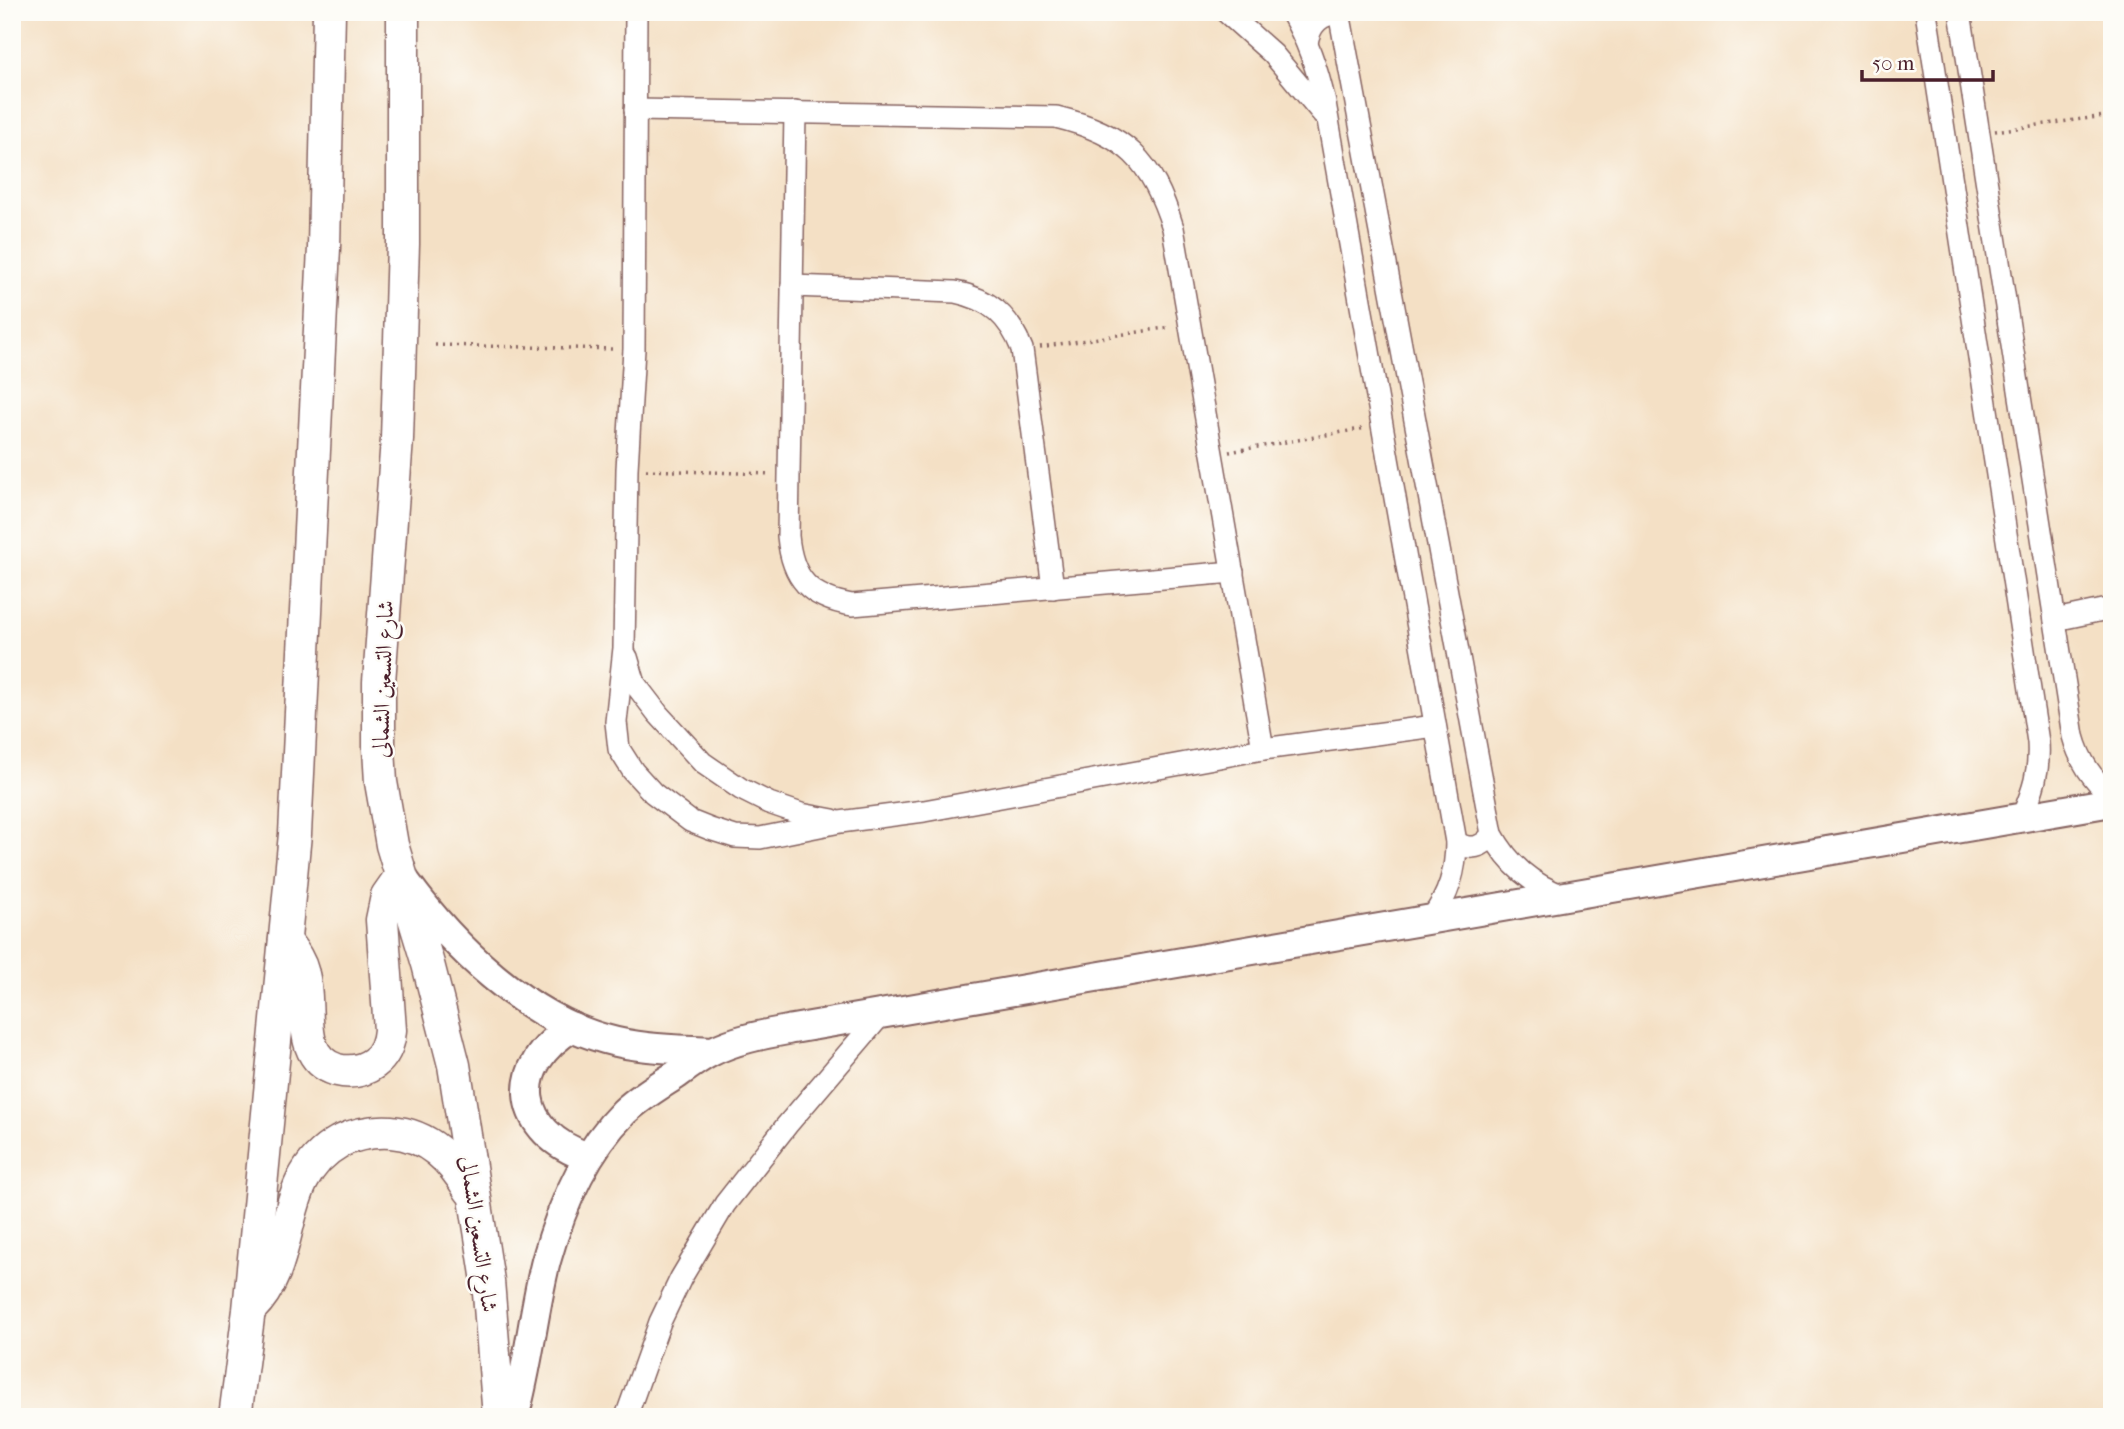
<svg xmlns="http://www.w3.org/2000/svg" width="2124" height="1429" viewBox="0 0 2124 1429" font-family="'IM FELL French Canon',Amiri,serif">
	<rect width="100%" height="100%" fill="#fdfcf7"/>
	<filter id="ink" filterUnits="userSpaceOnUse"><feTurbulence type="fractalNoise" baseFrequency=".0143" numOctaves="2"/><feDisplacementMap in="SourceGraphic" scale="14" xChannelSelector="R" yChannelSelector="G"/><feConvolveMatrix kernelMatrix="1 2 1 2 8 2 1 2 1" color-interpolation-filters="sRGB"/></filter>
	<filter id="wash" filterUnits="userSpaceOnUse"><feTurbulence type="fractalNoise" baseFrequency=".00686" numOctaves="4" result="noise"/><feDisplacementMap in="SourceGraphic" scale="28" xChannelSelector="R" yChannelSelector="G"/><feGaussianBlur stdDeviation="1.57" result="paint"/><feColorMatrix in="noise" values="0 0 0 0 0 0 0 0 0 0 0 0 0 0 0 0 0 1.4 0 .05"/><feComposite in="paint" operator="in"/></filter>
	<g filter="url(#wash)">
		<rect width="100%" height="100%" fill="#f4e0c5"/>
	</g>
	<g filter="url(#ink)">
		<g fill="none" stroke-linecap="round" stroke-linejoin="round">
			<defs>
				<g id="street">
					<path d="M636,12L634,349L627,469L624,648L616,722L619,749L633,771L653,793L690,821L710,829L735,837L760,838L840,822L924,811L1263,749L1435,726"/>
					<path d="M1226,12L1273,54L1323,114"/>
					<path d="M1291,12C1308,41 1318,71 1325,103L1456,842C1456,871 1449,895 1431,919"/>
					<path d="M1339,12L1492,834C1509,865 1531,884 1564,896"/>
					<path d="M1926,12L2038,742C2040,771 2033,791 2022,817"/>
					<path d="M1960,12L2073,736C2080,762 2092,778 2112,797"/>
					<path d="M1307,43C1310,24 1321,14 1339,13"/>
					<path d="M635,110L1056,117C1126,134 1152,160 1173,228L1263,749"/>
					<path d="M795,112L788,536C792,579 810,598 852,605L1233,572"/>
					<path d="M792,286L955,292C990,299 1009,316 1022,349L1053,588"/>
					<path d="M2055,620L2112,608"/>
					<path d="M627,657L635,684L658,714L703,763L741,789L769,803L801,814L833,820"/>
					<path d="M1456,842C1470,851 1483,848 1492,834"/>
					<path d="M626,1417L660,1322L681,1278L725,1204L787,1125L880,1016"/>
				</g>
				<g id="secondary">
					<path d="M406,882C453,947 526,1017 605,1039C639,1049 676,1049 711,1051"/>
					<path d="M573,1027C506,1067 516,1133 588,1157"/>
					<path d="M514,1417C529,1365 533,1312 546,1261C561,1207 584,1152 624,1112C639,1098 658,1086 676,1075C687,1067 699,1058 711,1052C736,1039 766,1034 793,1029L2112,802"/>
				</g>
				<g id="primary">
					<path d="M403,12V244L397,439L379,682V749L381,782L392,845L428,964L454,1065L488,1281L499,1417"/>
					<path d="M285,941C293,952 300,961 303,974C312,1006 295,1058 337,1070C350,1073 363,1071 374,1063C385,1055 389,1043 390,1030L382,920L387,896L401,876"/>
					<path d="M251,1308C300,1260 273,1179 339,1142C355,1134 373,1131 391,1132C429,1135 452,1160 470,1190"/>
					<path d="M235,1417L249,1310L295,834L324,248L329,12"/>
				</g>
			</defs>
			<!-- street casing -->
			<use href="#street" stroke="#866361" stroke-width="24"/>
			<!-- secondary casing -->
			<use href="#secondary" stroke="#866361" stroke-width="32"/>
			<!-- primary casing -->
			<use href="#primary" stroke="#866361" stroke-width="35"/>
			<!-- path -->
			<g stroke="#866361" stroke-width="3.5" stroke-dasharray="2 5" stroke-linecap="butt">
				<path d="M1995,131L2112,115"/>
				<path d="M435,345L615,349"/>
				<path d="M1040,347L1171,327"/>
				<path d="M1229,452L1366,428"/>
				<path d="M646,470L771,474"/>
			</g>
			<!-- street -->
			<use href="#street" stroke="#fff" stroke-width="21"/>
			<!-- secondary -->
			<use href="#secondary" stroke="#fff" stroke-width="28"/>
			<!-- primary -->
			<use href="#primary" stroke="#fff" stroke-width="32"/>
		</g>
	</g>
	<g text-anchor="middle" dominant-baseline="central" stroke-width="5" stroke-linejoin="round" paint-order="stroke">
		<!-- street labels -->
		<g font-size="23" fill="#4a1f2b" stroke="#fdfcf7">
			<text transform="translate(383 679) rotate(-88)">شارع التسعين الشمالى</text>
			<text transform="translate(479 1234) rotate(82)">شارع التسعين الشمالى</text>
		</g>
	</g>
	<!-- margin -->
	<rect width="2124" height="1429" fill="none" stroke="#fdfcf7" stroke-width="42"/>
	<!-- scale -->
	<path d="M1862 70v10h131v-10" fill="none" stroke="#4a1f2b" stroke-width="3.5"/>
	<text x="1872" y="70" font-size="21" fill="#4a1f2b" stroke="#fdfcf7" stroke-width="5" paint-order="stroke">50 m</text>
</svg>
